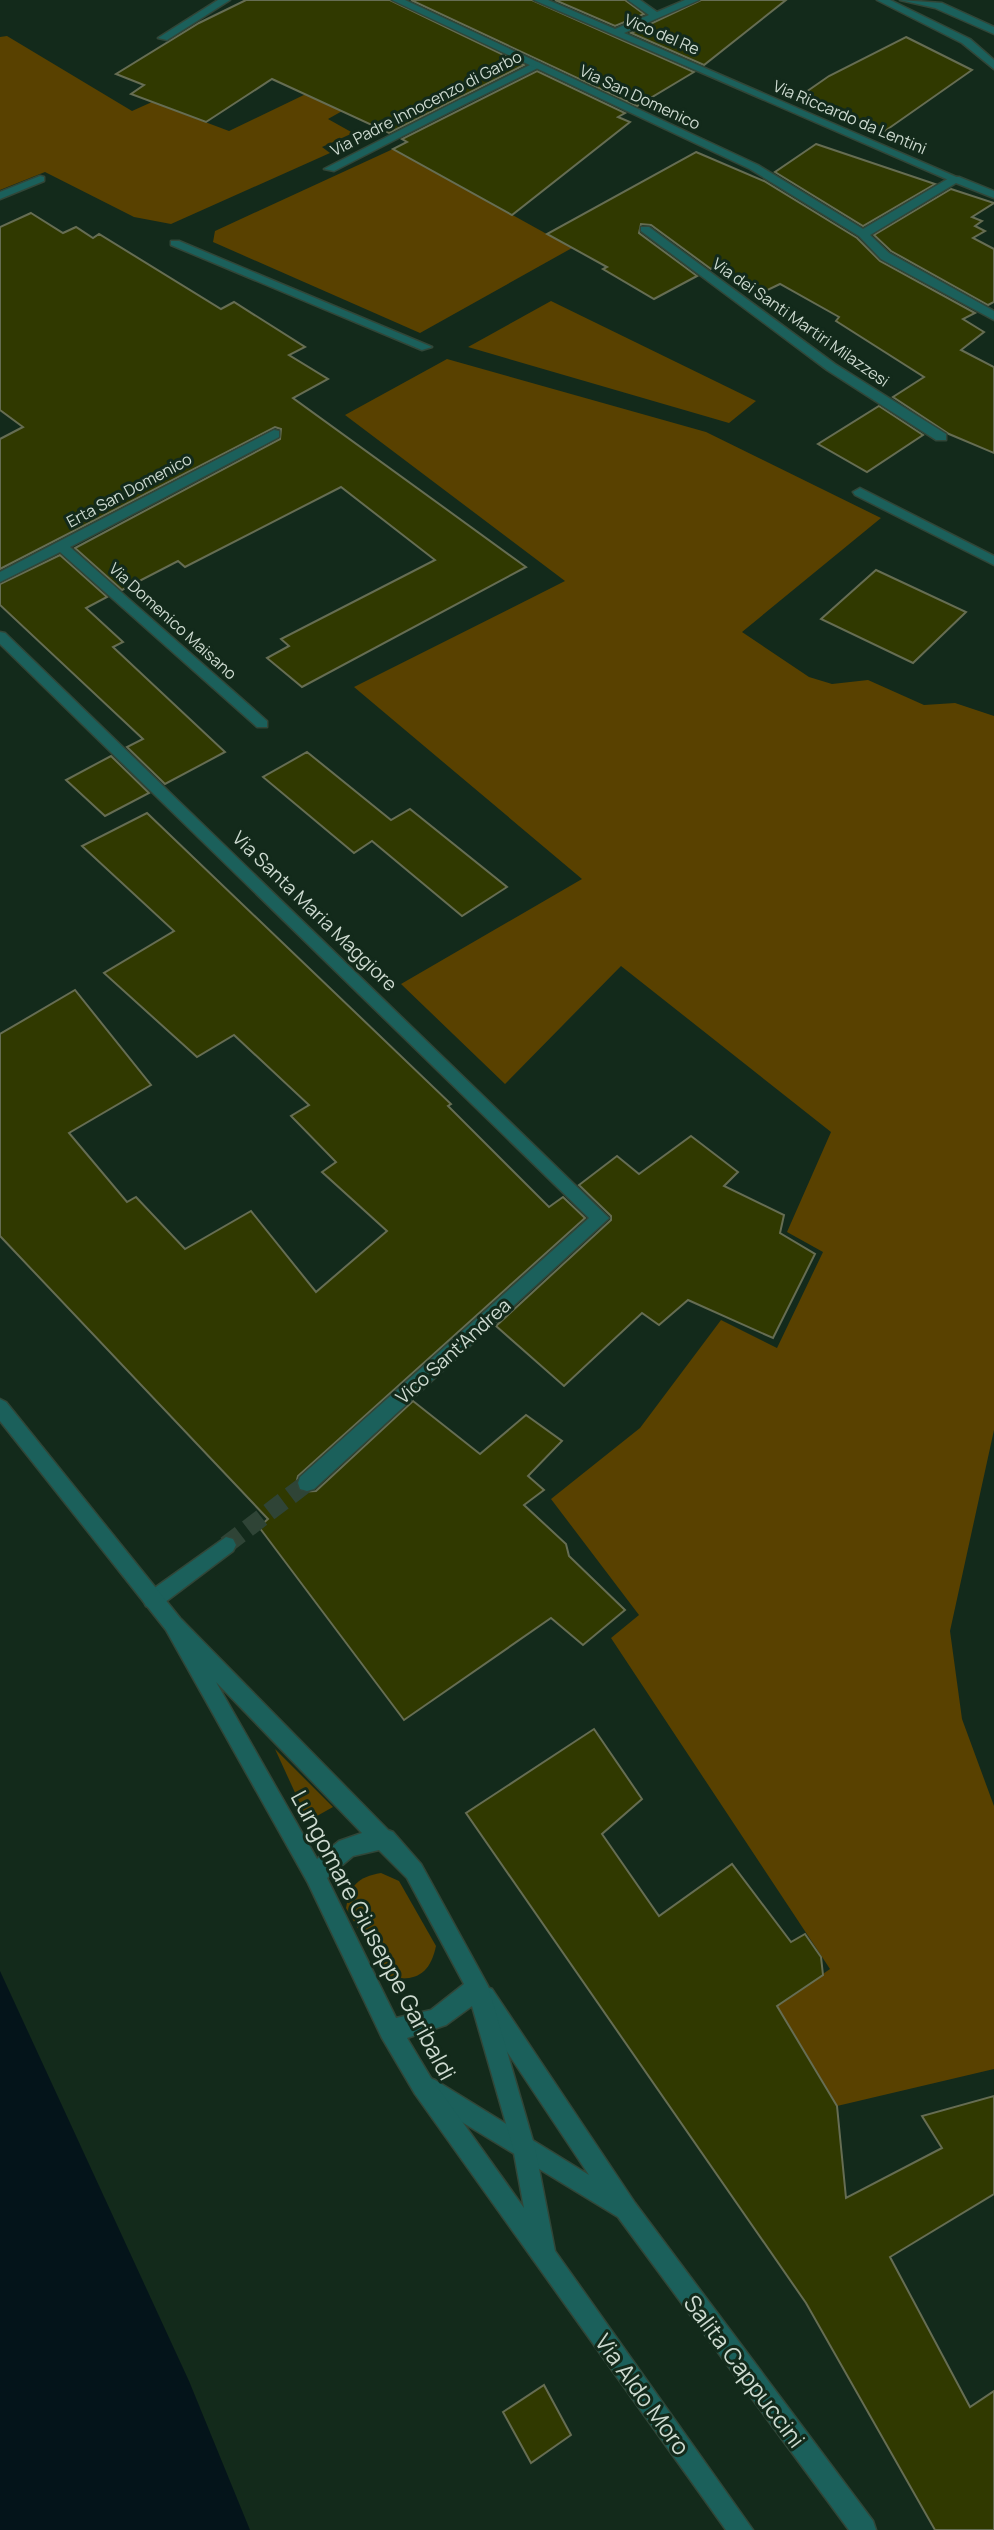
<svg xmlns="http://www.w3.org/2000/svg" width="994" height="2530" viewBox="0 0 994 2530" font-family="Manrope,sans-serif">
	<rect width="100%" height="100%" fill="#132a1b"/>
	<!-- green -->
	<g fill="#594100">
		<path d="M7,36L132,111L152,102L229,131L308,93L344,110L328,119L353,133L322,147L330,153L171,224L134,217L45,172L0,190V37Z"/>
		<path d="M393,149L572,248L420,333L213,242L215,231Z"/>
		<path d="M551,301L756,401L729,423L468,347Z"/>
		<path d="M447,359L706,432L881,518L742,632L809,677L832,684L868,680L924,705L955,703L994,716V1430L950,1631L962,1719L994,1806V2069L837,2106L777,2006L830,1969L611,1638L639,1615L551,1499L640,1428L721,1320L777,1348L823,1252L787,1232L831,1132L621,966L505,1084L401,984L582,879L354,687L565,581L345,415Z"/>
		<path d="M275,1749L333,1807L308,1821Z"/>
		<path d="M381,1873L399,1881L436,1946C430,1975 414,1983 386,1976L346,1908C350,1885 358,1877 381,1873Z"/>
	</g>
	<!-- water -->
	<path fill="#04141a" d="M0,1971L189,2381L250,2530H0Z"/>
	<!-- building -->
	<g fill="#303900" stroke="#666d53" stroke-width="2">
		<path d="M246,0H390L524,65L389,133L272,79L206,122L131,94L144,85L116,74L199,23Z"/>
		<path d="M411,0H532L694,72L637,106Z"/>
		<path d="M555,0H625L644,14L615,26Z"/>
		<path d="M701,0H786L704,65L631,33Z"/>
		<path d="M906,37L972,70L885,131L796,99L829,76Z"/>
		<path d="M537,71L625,113L618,117L630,122L512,215L393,149L407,142L402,139Z"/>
		<path d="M816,144L935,184L863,226L775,172Z"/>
		<path d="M696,152L764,181L857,238L880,261L975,313L963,319L984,332L961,350L994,367V453L949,434L893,397L924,377L836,321L839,317L780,284L759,294L715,267L711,269L651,225L641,224L639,233L697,276L654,299L603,269L607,267L547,234Z"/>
		<path d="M951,189L994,203L972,217L982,221L975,226L985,231L973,238L994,249V302L988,305L891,251L874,235Z"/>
		<path d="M31,213L63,233L76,227L93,238L99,234L221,309L234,302L305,347L289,355L328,379L293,398L526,567L302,687L267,658L289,646L281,639L435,560L341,487L185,567L178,561L122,590L75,548L280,439L281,429L275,427L0,569V439L23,427L0,410V227Z"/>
		<path d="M879,406L923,435L867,472L818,444Z"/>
		<path d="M60,555L107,597L86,608L123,642L113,647L225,752L165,784L127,747L143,739L0,605V584Z"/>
		<path d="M876,570L966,612L913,663L821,619Z"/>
		<path d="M307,752L391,820L410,809L507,887L462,916L372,841L354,853L263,777Z"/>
		<path d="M111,756L149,793L105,816L66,780Z"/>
		<path d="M147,813L451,1104L448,1106L549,1207L563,1197L585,1218L298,1476L296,1484L299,1492L316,1491L413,1401L480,1454L526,1415L562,1441L528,1476L544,1490L524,1505L566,1544L569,1556L625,1610L583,1645L551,1618L404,1720L259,1527L268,1519L0,1236V1034L75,990L151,1085L69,1133L127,1202L136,1197L185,1249L251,1211L316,1292L387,1231L322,1172L336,1162L291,1116L309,1105L234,1035L197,1057L104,973L174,931L82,846Z"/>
		<path d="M691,1136L738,1172L724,1186L784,1215L780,1233L815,1254L773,1338L688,1300L659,1325L642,1313L564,1386L496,1326L611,1220V1216L579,1185L617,1156L639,1174Z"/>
		<path d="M594,1729L642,1799L602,1834L659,1916L732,1864L791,1942L805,1934L821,1957L823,1975L777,2006L837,2106L846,2198L942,2148L922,2116L994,2096V2194L890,2257L970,2407L994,2391V2530H935L806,2303L466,1813Z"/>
		<path d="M544,2385L571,2435L531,2463L503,2412Z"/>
	</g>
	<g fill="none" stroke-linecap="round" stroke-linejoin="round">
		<!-- minor-tunnel -->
		<path stroke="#2f4436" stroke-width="18" stroke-dasharray="18 9" stroke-linecap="butt" d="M226,1545L307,1483"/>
		<defs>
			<g id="pedestrian">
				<path d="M218,0H230L167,40L158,38Z"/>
				<path d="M534,0H548L615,29L649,15L628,0H640L657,12L685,0H699L624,33L961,179L951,181Z"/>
				<path d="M463,98L467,99V103L334,171L324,169Z"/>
				<path d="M641,227H649L835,364L946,434V440H936L827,370L641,231Z"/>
				<path d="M171,241H179L432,347L422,350L171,245Z"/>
			</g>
			<g id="minor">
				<path d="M877,0H890L970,39L994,60V69L962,43Z"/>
				<path d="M900,0L942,3L994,27V34L935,8Z"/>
				<path d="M536,62L540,63V67L467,103L458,101Z"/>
				<path d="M40,176L44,177V181L0,199V192Z"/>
				<path d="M274,430L279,431V437L70,547L267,721V727H257L60,552L0,582V572Z"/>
				<path d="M860,488L994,556V565L855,495L853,492Z"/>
				<path d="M0,632L5,633L609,1218L314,1489L307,1491L300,1489L298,1483L300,1477L589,1218L0,644Z"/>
				<path d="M226,1537L233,1539L236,1545L233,1551L160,1606L153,1609L146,1606L143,1600L146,1594Z"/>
				<path d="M484,1986L492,1989L635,2203L873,2521L876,2530H849L618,2217L419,2096L416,2088L419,2080L427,2077L435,2080L589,2175L476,2005L473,1997L476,1989Z"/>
			</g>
			<g id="tertiary">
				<path d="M392,0H405L758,165L863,229L951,177H959L994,191V198L956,183L870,235L889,253L994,311V320L881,259L859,236L750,169Z"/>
				<path d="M0,1399L6,1402L180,1618L388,1830L393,1832L421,1864L488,1986L535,2148L555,2251L753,2530H726L415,2094L382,2038L308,1883L166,1630L0,1421ZM216,1682L362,1833L339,1841L317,1859ZM379,1850L407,1878L464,1984L431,2010L396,2018L327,1878L353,1856ZM472,2006L513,2148L524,2208L431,2078L407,2038L446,2025Z"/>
			</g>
		</defs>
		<!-- pedestrian casing -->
		<use href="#pedestrian" stroke="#314638" stroke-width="3"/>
		<!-- minor casing -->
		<use href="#minor" stroke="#314638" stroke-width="3"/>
		<!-- tertiary casing -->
		<use href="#tertiary" stroke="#314638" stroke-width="3"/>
		<!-- pedestrian -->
		<use href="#pedestrian" fill="#1b605b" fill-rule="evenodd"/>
		<!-- minor -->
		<use href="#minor" fill="#1b605b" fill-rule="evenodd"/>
		<!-- tertiary -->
		<use href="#tertiary" fill="#1b605b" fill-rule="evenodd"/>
	</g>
	<g text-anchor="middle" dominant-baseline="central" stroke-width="6" stroke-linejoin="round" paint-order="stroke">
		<!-- far-street labels -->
		<g font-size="16" fill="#cddad0" stroke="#132a1b">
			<text transform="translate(662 34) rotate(23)">Vico del Re</text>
			<text transform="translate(640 97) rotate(25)">Via San Domenico</text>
			<text transform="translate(426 103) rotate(-27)">Via Padre Innocenzo di Garbo</text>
			<text transform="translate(850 117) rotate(23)">Via Riccardo da Lentini</text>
			<text transform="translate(801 322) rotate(35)">Via dei Santi Martiri Milazzesi</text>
			<text transform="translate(129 490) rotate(-28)">Erta San Domenico</text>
			<text transform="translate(173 621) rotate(42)">Via Domenico Maisano</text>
		</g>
		<!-- street labels -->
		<g font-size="19" fill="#cddad0" stroke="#132a1b">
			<text transform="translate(315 911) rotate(44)">Via Santa Maria Maggiore</text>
			<text transform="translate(453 1351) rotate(-42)">Vico Sant'Andrea</text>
		</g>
		<!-- near-street labels -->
		<g font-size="23" fill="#cddad0" stroke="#132a1b">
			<text transform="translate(374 1935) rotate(62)">Lungomare Giuseppe Garibaldi</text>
			<text transform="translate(745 2371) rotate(53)">Salita Cappuccini</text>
			<text transform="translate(643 2394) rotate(54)">Via Aldo Moro</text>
		</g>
	</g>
</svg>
